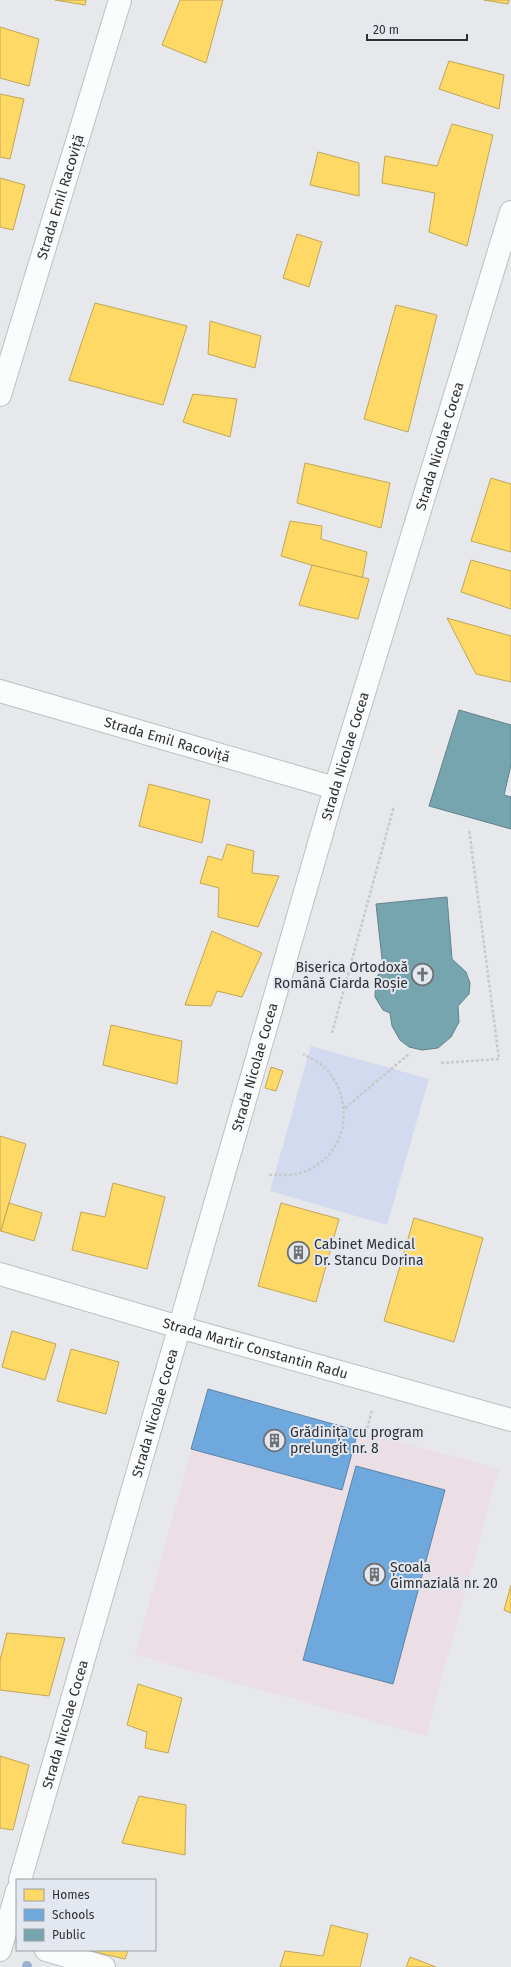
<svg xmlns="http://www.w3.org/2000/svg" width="511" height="1967" viewBox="0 0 511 1967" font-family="'Fira Sans',sans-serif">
	<rect width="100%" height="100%" fill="#e6e8ec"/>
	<!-- education -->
	<path fill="#ebdee4" d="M208,1389L499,1469L426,1736L135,1655Z"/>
	<!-- green -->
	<path fill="#d2daef" d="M311,1046L429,1079L387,1225L270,1191Z"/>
	<!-- homes -->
	<g fill="#ffd966" stroke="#c1a657">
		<path d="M55,0H86L85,5Z"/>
		<path d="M180,0H223L206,63L162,45Z"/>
		<path d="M484,0H509L508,4Z"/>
		<path d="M0,27L39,39L29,86L0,78Z"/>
		<path d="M449,61L504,75L499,109L439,89Z"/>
		<path d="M0,94L24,99L10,159L0,157Z"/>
		<path d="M452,124L493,135L467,246L429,232L435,193L382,183L385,156L437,166Z"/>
		<path d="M318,152L359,163V196L310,185Z"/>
		<path d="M0,178L25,185L13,230L0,227Z"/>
		<path d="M297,234L322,242L309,287L283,278Z"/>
		<path d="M95,303L187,326L163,405L69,380Z"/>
		<path d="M396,305L437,315L408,432L364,419Z"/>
		<path d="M210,321L261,336L255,368L208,354Z"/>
		<path d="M193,394L237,399L230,437L183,422Z"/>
		<path d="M305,463L390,483L381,528L297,503Z"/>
		<path d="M491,478L511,484V552L471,541Z"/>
		<path d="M290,521L322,526L321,539L367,552L362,580L281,556Z"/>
		<path d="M471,560L511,571V609L461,592Z"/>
		<path d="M312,565L369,579L358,619L299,605Z"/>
		<path d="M447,618L511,636V682L476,674Z"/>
		<path d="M149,784L210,800L202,843L139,826Z"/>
		<path d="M227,844L254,851L252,873L279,876L258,927L218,917L219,888L200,883L208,856L222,860Z"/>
		<path d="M212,931L262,953L242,997L217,991L211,1006L185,1005Z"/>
		<path d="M111,1025L182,1041L177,1084L103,1065Z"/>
		<path d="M271,1067L283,1071L276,1091L265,1088Z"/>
		<path d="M0,1136L26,1144L1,1231H0Z"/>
		<path d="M113,1183L165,1197L147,1269L72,1250L81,1212L105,1217Z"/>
		<path d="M9,1203L42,1213L34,1241L1,1231Z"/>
		<path d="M281,1203L339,1219L316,1302L258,1286Z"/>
		<path d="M414,1218L483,1238L454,1342L384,1321Z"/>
		<path d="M12,1331L56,1344L45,1380L2,1367Z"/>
		<path d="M71,1349L119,1362L106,1414L57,1401Z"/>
		<path d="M511,1585V1613L504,1610Z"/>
		<path d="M7,1633L65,1638L49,1696L0,1690V1660Z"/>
		<path d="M138,1684L182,1698L168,1753L145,1748L147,1732L127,1725Z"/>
		<path d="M0,1756L29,1765L13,1830L0,1828Z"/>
		<path d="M139,1796L186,1805L185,1855L122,1843Z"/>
		<path d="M331,1925L368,1934L360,1967H280L285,1951L323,1956Z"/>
		<path d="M87,1950H128L125,1959Z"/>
		<path d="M410,1957L436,1967H406Z"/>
	</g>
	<!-- schools -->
	<g fill="#6fa8dc" stroke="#5c84a9">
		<path d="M208,1389L358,1431L342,1490L191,1449Z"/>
		<path d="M356,1466L445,1490L393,1684L303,1660Z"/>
	</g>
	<!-- public -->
	<g fill="#76a5af" stroke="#61828a">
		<path d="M459,710L511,725V765L504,795L511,797V829L429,806Z"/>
		<path d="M447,897L452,959L466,972L470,983L469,994L458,1006L459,1022L451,1037L438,1048L422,1050L409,1047L400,1040L392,1026L390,1013L383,1010L375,997L376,978L383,968L376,904Z"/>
	</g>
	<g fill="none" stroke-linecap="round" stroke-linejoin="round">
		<!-- stream -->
		<path stroke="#9ab2d0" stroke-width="10" d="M27,1967V1966"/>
		<defs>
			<g id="street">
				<path id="s1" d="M0,395L120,0"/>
				<path id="s2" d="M0,691L335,788"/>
				<path id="s3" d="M20,1880L335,788L511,212"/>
				<path d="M0,1950L17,1891"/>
				<path d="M46,1950L104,1967"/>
			</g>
			<g id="secondary">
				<path id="s4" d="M0,1274L179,1327L511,1420"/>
			</g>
		</defs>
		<!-- street casing -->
		<use href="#street" stroke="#bdbfc2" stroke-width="24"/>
		<!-- secondary casing -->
		<use href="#secondary" stroke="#bdbfc2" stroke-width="24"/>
		<!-- path -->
		<g stroke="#c8c9cb" stroke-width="2.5" stroke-dasharray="3 2" stroke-linecap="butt">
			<path d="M332,1033L394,806"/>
			<path d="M441,1063L499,1059L469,829"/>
			<path d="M345,1108L409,1054"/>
			<path d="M269,1175C285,1175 300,1176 314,1167C350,1146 353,1096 324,1067C319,1062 310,1058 303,1054"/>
			<path d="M366,1433L372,1410"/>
		</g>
		<!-- street -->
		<use href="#street" stroke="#fbfcfc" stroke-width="22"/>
		<!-- secondary -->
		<use href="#secondary" stroke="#fbfcfc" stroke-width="22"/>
	</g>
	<!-- icons -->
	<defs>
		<symbol id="church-ring" viewBox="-11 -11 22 22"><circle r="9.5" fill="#e3e7ef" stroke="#6f7074" stroke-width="1.5"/><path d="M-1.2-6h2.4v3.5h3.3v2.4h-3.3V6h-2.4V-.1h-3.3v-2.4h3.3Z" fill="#6f7074"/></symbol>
		<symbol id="building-ring" viewBox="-11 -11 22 22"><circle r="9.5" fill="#e3e7ef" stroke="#6f7074" stroke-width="1.5"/><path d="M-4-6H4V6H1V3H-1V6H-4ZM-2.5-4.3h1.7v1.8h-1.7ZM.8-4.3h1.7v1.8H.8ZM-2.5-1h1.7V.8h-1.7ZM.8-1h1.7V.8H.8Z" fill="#6f7074"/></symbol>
	</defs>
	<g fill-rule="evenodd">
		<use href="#church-ring" x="410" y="962" width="25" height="25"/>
		<use href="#building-ring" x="286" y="1240" width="25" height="25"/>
		<use href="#building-ring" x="262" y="1428" width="25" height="25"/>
		<use href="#building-ring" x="362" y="1562" width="25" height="25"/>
	</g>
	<g text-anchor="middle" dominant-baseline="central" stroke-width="4" stroke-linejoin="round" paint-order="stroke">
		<!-- street labels -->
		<g font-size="14" fill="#2f3033" stroke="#e3e7ef">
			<text stroke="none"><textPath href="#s1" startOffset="207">Strada Emil Racoviță</textPath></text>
			<text stroke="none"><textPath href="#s3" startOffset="1494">Strada Nicolae Cocea</textPath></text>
			<text stroke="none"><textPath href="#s2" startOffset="174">Strada Emil Racoviță</textPath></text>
			<text stroke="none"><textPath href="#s3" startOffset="1170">Strada Nicolae Cocea</textPath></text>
			<text stroke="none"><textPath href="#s3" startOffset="846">Strada Nicolae Cocea</textPath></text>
			<text stroke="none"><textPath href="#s4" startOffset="266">Strada Martir Constantin Radu</textPath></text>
			<text stroke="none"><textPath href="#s3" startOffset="486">Strada Nicolae Cocea</textPath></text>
			<text stroke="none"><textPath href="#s3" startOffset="162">Strada Nicolae Cocea</textPath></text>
		</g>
		<!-- poi labels -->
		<g font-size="14" fill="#2f3033" stroke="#e3e7ef" text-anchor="start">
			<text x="408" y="967" text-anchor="end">Biserica Ortodoxă<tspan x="408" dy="16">Română Ciarda Roșie</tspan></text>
			<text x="314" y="1244">Cabinet Medical<tspan x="314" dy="16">Dr. Stancu Dorina</tspan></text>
			<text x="290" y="1432">Grădinița cu program<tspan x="290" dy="16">prelungit nr. 8</tspan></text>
			<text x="390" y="1567">Școala<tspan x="390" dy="16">Gimnazială nr. 20</tspan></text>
		</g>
	</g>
	<!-- legend -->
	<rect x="16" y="1879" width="140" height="72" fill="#e3e7ef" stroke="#9b9ea4"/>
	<rect x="24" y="1889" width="20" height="12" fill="#ffd966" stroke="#9b9ea4"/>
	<text x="52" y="1899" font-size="12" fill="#2f3033">Homes</text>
	<rect x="24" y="1909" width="20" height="12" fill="#6fa8dc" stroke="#9b9ea4"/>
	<text x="52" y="1919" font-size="12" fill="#2f3033">Schools</text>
	<rect x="24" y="1929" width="20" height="12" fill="#76a5af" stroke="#9b9ea4"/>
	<text x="52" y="1939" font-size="12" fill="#2f3033">Public</text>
	<!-- scale -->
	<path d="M367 34v6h100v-6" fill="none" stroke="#2f3033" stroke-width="2"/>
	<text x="373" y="34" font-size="12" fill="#2f3033" stroke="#e3e7ef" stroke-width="3" paint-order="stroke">20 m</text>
</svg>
